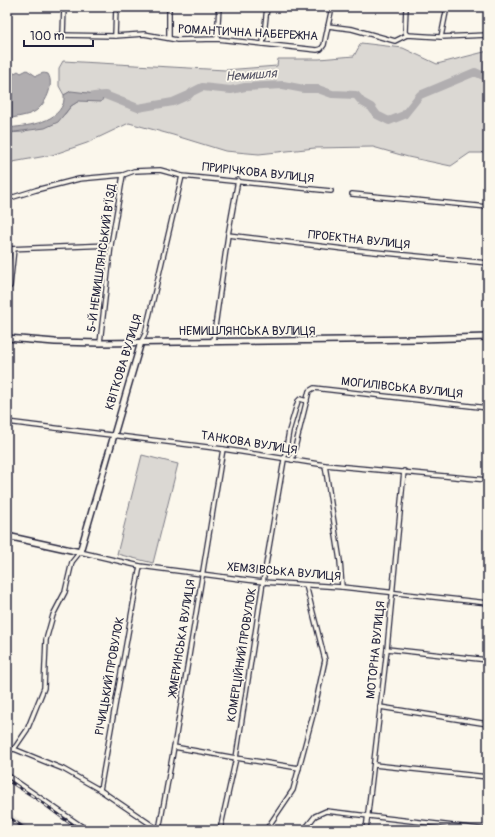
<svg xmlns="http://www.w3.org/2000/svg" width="495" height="837" viewBox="0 0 495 837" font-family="Pangolin,sans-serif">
	<rect width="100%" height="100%" fill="#fbf7ec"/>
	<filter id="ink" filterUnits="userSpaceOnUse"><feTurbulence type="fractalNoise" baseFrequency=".025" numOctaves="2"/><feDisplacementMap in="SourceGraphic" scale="8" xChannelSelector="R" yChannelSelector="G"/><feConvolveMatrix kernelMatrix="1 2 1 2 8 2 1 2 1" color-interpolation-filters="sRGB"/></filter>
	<g filter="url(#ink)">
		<!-- built -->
		<path fill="#ebe7df" d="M7,811L34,830H7Z"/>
		<!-- green -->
		<g fill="#dbd8d3" stroke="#7e7d87">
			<path d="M361,43L403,48L437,64L488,51V153H470L451,166L408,157L373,147L315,148L259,154L225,151L173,135L129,123L87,143L52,155L7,163V133L23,132L65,114L71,106L79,101L71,91L64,95L59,86V68L63,61L225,70L277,66L278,59H319L354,56Z"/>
			<path d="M142,455L178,464L153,563L117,554Z"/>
		</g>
		<!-- water -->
		<g fill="#b1aeb0" stroke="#787681">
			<path d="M27,70L36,76C41,74 42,72 48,74C55,85 45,106 34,112C27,116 15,117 7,119V76L13,74L18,71L21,73Z"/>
			<path d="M71,91L105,95L101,102L79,101L71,106L58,122L45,128L7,133V128C25,126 55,124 63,104C64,102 64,98 64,95Z"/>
		</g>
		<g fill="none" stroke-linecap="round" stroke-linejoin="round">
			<!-- river -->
			<path stroke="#b1aeb0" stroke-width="8" d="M94,96L105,95L138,108L173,102L189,95L192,92L202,87L231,90L245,87L283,85L304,89H318L332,94L356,95L362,102L371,107L377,115L389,121L404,115L420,95L475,72L488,78"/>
			<defs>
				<g id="street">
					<path d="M406,7L405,32L407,35"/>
					<path d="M328,26L352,29L395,41L407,35L441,37L488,35"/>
					<path d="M58,35L115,36L144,34L177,40L217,39L317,50L321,49L324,45L332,7"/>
					<path d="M63,35L64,7"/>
					<path d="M115,36L116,7"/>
					<path d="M441,37L447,7"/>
					<path d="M169,38V7"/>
					<path d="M217,39L219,7"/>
					<path d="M263,44L267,7"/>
					<path d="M352,194L488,207"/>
					<path d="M7,199L36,190L79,179L123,175L134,171L160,170L182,176L331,191"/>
					<path d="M228,235L344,249L488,263"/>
					<path d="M7,249L111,245"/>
					<path d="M10,286L14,249"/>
					<path d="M213,341L228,235L238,180"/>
					<path d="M141,342L145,334L182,176"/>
					<path d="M100,343L111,245L123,175"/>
					<path d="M7,422L223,449L325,465L488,480"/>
					<path d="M292,460L309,391L314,388L488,408"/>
					<path d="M325,465L340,561L342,587"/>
					<path d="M387,649L488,660"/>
					<path d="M380,707L488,724"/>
					<path d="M174,747L236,758L299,768"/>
					<path d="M14,749L27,730L44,688L46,640L53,615L65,592L72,562L80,552L140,566L263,582L342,587L488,603"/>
					<path d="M7,750L14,749L63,769L100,790L159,830"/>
					<path d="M374,765L488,777"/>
					<path d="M7,775L87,830"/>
					<path d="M100,790L140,566"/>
					<path d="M159,830L174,747L223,449"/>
					<path d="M220,830L236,758L263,582L289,431L298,401L300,399L307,401"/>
					<path d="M266,830L293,790L314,711L325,660L306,585"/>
					<path d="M304,830L315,816L326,811L488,830"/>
					<path d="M366,830L387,649L404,471"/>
				</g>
				<g id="secondary">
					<path d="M7,338L55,342L100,343L420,339L488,337"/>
					<path d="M7,536L80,552L141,342"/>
				</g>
			</defs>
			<!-- street casing -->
			<use href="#street" stroke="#22223b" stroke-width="6"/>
			<!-- secondary casing -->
			<use href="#secondary" stroke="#22223b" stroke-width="8"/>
			<!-- street -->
			<use href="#street" stroke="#fbf7ec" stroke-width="3.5"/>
			<!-- secondary -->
			<use href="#secondary" stroke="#fbf7ec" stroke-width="5"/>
			<defs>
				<g id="rail">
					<path d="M7,780L36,798L79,830"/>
					<path d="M7,816L27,830"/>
				</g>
			</defs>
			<!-- rail casing -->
			<use href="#rail" stroke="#22223b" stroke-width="3"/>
			<!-- rail -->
			<use href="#rail" stroke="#fbf7ec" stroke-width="1.5" stroke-dasharray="4.5" stroke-linecap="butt"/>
		</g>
	</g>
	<g text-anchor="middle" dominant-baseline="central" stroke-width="3.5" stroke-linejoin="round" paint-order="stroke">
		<!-- street labels -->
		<g font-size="12" fill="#22223b" stroke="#fbf7ec">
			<text transform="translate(248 33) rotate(3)">РОМАНТИЧНА НАБЕРЕЖНА</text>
			<text transform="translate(258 173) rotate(6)">ПРИРІЧКОВА ВУЛИЦЯ</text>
			<text transform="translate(359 240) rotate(6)">ПРОЕКТНА ВУЛИЦЯ</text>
			<text transform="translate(102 258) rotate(-82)">5-Й НЕМИШЛЯНСЬКИЙ В’ЇЗД</text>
			<text x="247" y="331">НЕМИШЛЯНСЬКА ВУЛИЦЯ</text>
			<text transform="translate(124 362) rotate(-73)">КВІТКОВА ВУЛИЦЯ</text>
			<text transform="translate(402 388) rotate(6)">МОГИЛІВСЬКА ВУЛИЦЯ</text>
			<text transform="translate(249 443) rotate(9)">ТАНКОВА ВУЛИЦЯ</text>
			<text transform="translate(284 572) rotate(5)">ХЕМЗІВСЬКА ВУЛИЦЯ</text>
			<text transform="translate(182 638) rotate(-81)">ЖМЕРИНСЬКА ВУЛИЦЯ</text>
			<text transform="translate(376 650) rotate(-84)">МОТОРНА ВУЛИЦЯ</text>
			<text transform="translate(242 655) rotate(-81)">КОМЕРЦІЙНИЙ ПРОВУЛОК</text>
			<text transform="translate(110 676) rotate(-80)">РІЧИЦЬКИЙ ПРОВУЛОК</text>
		</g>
		<!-- water labels -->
		<g font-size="13" font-style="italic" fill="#545364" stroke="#fbf7ec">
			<text transform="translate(251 75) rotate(-4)">Немишля</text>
		</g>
	</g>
	<!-- margin -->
	<rect width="495" height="837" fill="none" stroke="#fbf7ec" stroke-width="24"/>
	<rect x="12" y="12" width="471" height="813" fill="none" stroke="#22223b" stroke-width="1.5" filter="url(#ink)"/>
	<!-- scale -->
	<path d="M24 40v6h69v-6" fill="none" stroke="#22223b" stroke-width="2"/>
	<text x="30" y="40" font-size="12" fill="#22223b" stroke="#fbf7ec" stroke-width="3" paint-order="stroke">100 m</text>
</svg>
